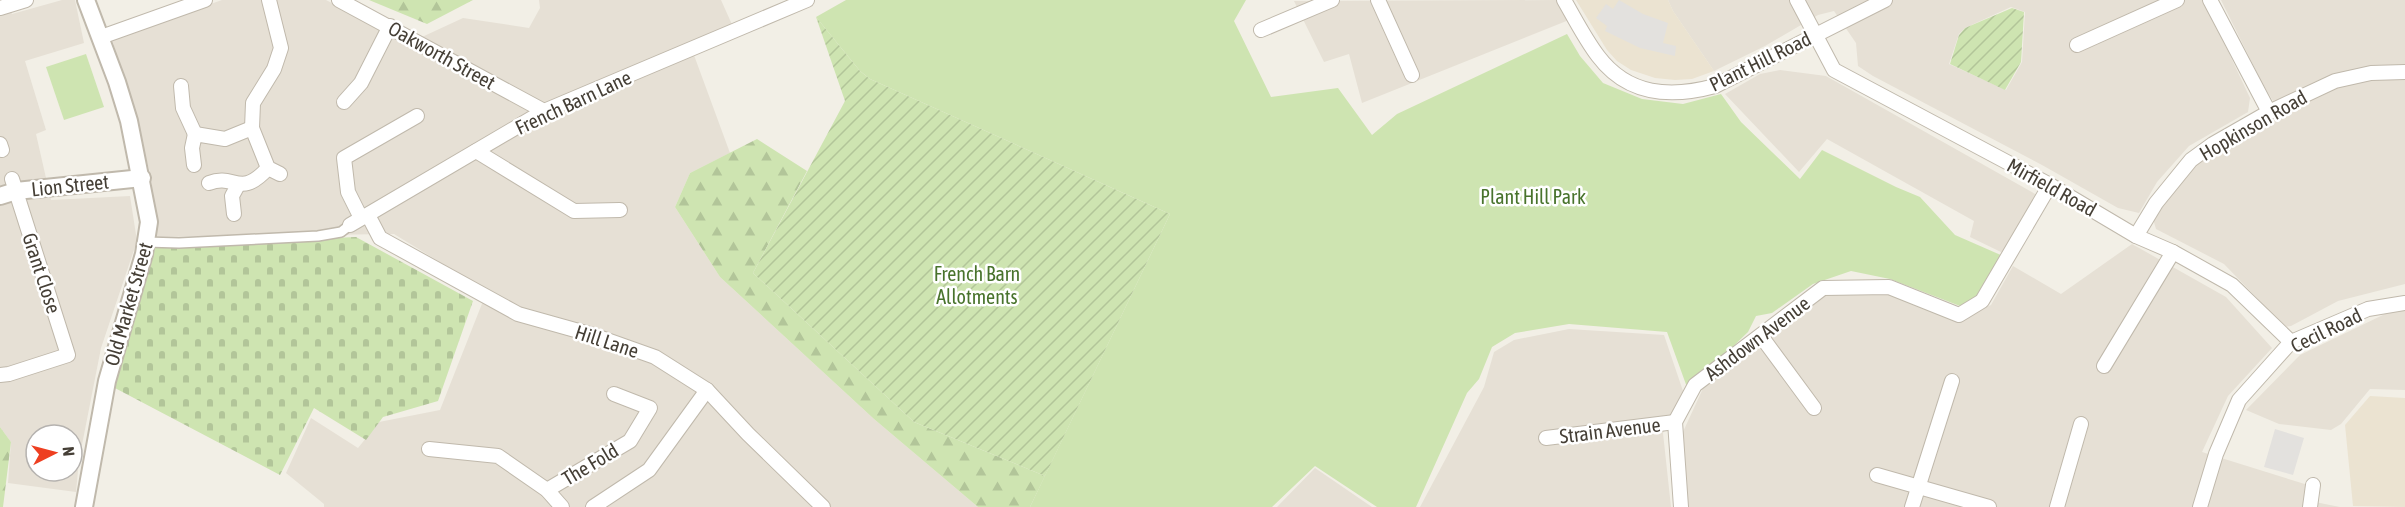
<svg xmlns="http://www.w3.org/2000/svg" width="2405" height="507" viewBox="0 0 2405 507" font-family="'Asap Condensed',sans-serif">
	<defs>
		<pattern id="forest-firs" width="22" height="20" patternUnits="userSpaceOnUse" patternTransform="scale(1.5)"><rect width="22" height="20" fill="#cee4b1"/><path d="M5 1l3.5 6h-7zM16 11l3.5 6h-7z" fill="#b2c599"/></pattern>
		<pattern id="cemetery-stones" width="16" height="16" patternUnits="userSpaceOnUse" patternTransform="scale(1.5)"><rect width="16" height="16" fill="#cee4b1"/><path d="M2 7V4a2 2 0 0 1 4 0v3zM10 15v-3a2 2 0 0 1 4 0v3z" fill="#b2c599"/></pattern>
		<pattern id="garden-furrows" width="10" height="10" patternUnits="userSpaceOnUse" patternTransform="scale(1.5)"><rect width="10" height="10" fill="#cee4b1"/><path d="M-1 1l2-2M0 10L10 0M9 11l2-2" fill="none" stroke="#b2c599"/></pattern>
	</defs>
	<rect width="100%" height="100%" fill="#f2efe6"/>
	<!-- residential -->
	<g fill="#e6e0d5" fill-rule="evenodd">
		<path d="M0,0H7L12,14L62,0H75L84,43L25,61L46,130L36,134L51,200L130,196L137,241L101,348L79,460L76,492L8,483L11,442L0,427ZM36,435H72V471H36Z"/>
		<path d="M222,0H326L409,43L463,18L529,28L540,8L539,0H721L734,29L691,47L730,153L690,173L675,207L720,277L874,419L978,507H324V504L286,473L311,418L358,448L379,422L440,410L487,291L394,234L155,237L151,176L112,39Z"/>
		<path d="M1557,0L1569,20L1362,103L1349,54L1324,62L1294,1Z"/>
		<path d="M1668,0H2204L2250,98L2248,112L2189,146L2157,182L2139,213L2118,208L2042,165L1873,76L1858,66L1856,43L1834,11L1818,15L1765,46L1714,71L1673,11ZM2011,7L2025,12L2022,62L2006,90L1949,64L1959,34L1965,28Z"/>
		<path d="M2221,0H2405V284L2338,301L2291,326L2285,327L2224,264L2156,229L2153,219L2196,161L2257,126L2282,116L2261,81Z"/>
		<path d="M1780,70L1826,76L2037,195L2003,253L1970,237L1974,221L1827,139L1799,172L1725,94L1760,74Z"/>
		<path d="M2132,244L2226,297L2272,348L2228,396L2202,452L2308,485L2305,500L2340,507H1684L1682,434L1705,384L1825,293L1886,291L1958,320L1991,305L2013,266L2061,294Z"/>
		<path d="M2405,310V390L2370,389L2341,424L2331,430L2279,424L2246,410L2300,355L2387,313Z"/>
		<path d="M1569,329L1664,335L1684,394L1663,433L1671,507H1420L1484,387L1494,352L1514,340Z"/>
		<path d="M1315,468L1372,507H1277Z"/>
	</g>
	<!-- education -->
	<g fill="#ebe3d1">
		<path d="M1576,0H1668L1673,11L1714,71L1692,79L1675,80L1655,78L1631,70L1617,61L1607,50Z"/>
		<path d="M2370,396L2405,398V507L2353,506L2345,425Z"/>
	</g>
	<!-- forest -->
	<g fill="url(#forest-firs)">
		<path d="M369,0H473L427,24Z"/>
		<path d="M757,139L807,171L753,273L914,422L1045,476L1030,507H978L874,419L720,277L675,207L690,173Z"/>
		<path d="M0,427L11,442L3,507H0Z"/>
	</g>
	<!-- cemetery -->
	<path fill="url(#cemetery-stones)" d="M356,237L473,301L438,401L383,417L366,440L314,408L280,475L113,387L155,246Z"/>
	<!-- park -->
	<g fill="#cee4b1">
		<path d="M846,0H1246L1234,21L1271,97L1338,88L1372,135L1397,114L1567,34L1580,56L1603,83L1642,99L1683,104L1721,94L1741,122L1800,179L1822,150L1896,187L1920,197L1955,235L2003,256L1981,295L1960,306L1890,279L1851,271L1813,284L1772,313L1756,316L1748,332L1688,390L1667,332L1569,324L1515,333L1492,347L1479,379L1467,393L1416,507H1377L1315,466L1272,507H1030L1170,214L870,79L860,71L816,17Z"/>
		<path d="M86,54L104,107L64,120L46,67Z"/>
	</g>
	<!-- garden -->
	<g fill="url(#garden-furrows)">
		<path d="M2012,8L2024,12L2021,62L2005,90L1950,64L1959,35L1965,28Z"/>
		<path d="M816,17L860,71L870,79L1170,214L1045,476L914,422L753,273L845,101Z"/>
	</g>
	<!-- parking -->
	<g fill="#e3e1de">
		<path d="M1619,0L1643,14L1668,23L1663,43L1676,46L1675,56L1640,48L1605,31L1607,26L1596,18L1606,4L1613,9Z"/>
		<path d="M2275,429L2304,438L2293,475L2264,467Z"/>
	</g>
	<g fill="none" stroke-linecap="round" stroke-linejoin="round">
		<defs>
			<path id="pedestrian" d="M146,242L179,243L318,236L341,232L350,225"/>
			<g id="minor">
				<path d="M269,0L281,48L274,69L253,103L252,128L268,168L280,174"/>
				<path d="M339,0L544,111"/>
				<path d="M1378,0L1412,75"/>
				<path d="M1564,0C1575,19 1585,39 1598,56C1628,96 1671,98 1715,86L1885,0"/>
				<path d="M1797,0L1834,70L2050,185L2136,236L2173,252L2232,285L2291,342"/>
				<path d="M2210,0L2269,112"/>
				<path d="M0,8L26,0"/>
				<path d="M1261,30L1332,0"/>
				<path d="M101,37L205,0"/>
				<path d="M2077,45L2177,0"/>
				<path d="M181,86L183,108L195,134"/>
				<path d="M344,102L361,83L390,26"/>
				<path d="M0,144L2,150"/>
				<path d="M476,151L574,211L620,210"/>
				<path d="M194,165L192,148L195,134L225,139L252,128"/>
				<path d="M209,183C235,173 240,199 268,168"/>
				<path d="M234,214L232,196L238,185"/>
				<path d="M368,215L380,238L518,314L593,335L655,357L707,390L748,434L823,507"/>
				<path d="M361,218L348,192L344,158L417,116"/>
				<path d="M350,225L544,111L807,0"/>
				<path d="M2136,236L2156,203L2191,160L2213,144L2269,112L2335,81L2371,73L2405,72"/>
				<path d="M1761,336L1814,408"/>
				<path d="M2104,366L2173,252"/>
				<path d="M0,375L9,374L68,355L12,179"/>
				<path d="M1546,438L1675,422"/>
				<path d="M429,449L498,456L547,490L562,507"/>
				<path d="M1877,475L1989,507"/>
				<path d="M547,490L630,441L650,408L614,394"/>
				<path d="M593,507L649,470L707,390"/>
				<path d="M1681,507L1675,422L1695,385L1823,288L1889,287L1959,315L1982,301L2050,185"/>
				<path d="M1912,507L1952,381"/>
				<path d="M2057,507L2081,424"/>
				<path d="M2200,507L2216,454L2239,400L2291,342L2368,309L2405,303"/>
				<path d="M2310,507L2313,485"/>
			</g>
			<g id="tertiary">
				<path d="M0,196L16,191L142,178"/>
				<path d="M84,507L107,381L144,254L149,222L129,121L117,82L86,0"/>
			</g>
		</defs>
		<!-- pedestrian casing -->
		<use href="#pedestrian" stroke="#c0b9ac" stroke-width="12"/>
		<!-- minor casing -->
		<use href="#minor" stroke="#c0b9ac" stroke-width="16"/>
		<!-- tertiary casing -->
		<use href="#tertiary" stroke="#c0b9ac" stroke-width="20"/>
		<!-- pedestrian -->
		<use href="#pedestrian" stroke="#fff" stroke-width="9"/>
		<!-- minor -->
		<use href="#minor" stroke="#fff" stroke-width="14"/>
		<!-- tertiary -->
		<use href="#tertiary" stroke="#fff" stroke-width="16"/>
	</g>
	<g text-anchor="middle" dominant-baseline="central" stroke-width="5" stroke-linejoin="round" paint-order="stroke">
		<!-- street labels -->
		<g font-size="20" fill="#453f36" stroke="#fff">
			<text transform="translate(442 55) rotate(29)">Oakworth Street</text>
			<text transform="translate(1760 61) rotate(-26)">Plant Hill Road</text>
			<text transform="translate(573 102) rotate(-25)">French Barn Lane</text>
			<text transform="translate(2253 125) rotate(-30)">Hopkinson Road</text>
			<text transform="translate(70 185) rotate(-6)">Lion Street</text>
			<text transform="translate(2052 187) rotate(29)">Mirfield Road</text>
			<text transform="translate(42 273) rotate(72)">Grant Close</text>
			<text transform="translate(128 304) rotate(-74)">Old Market Street</text>
			<text transform="translate(2326 330) rotate(-26)">Cecil Road</text>
			<text transform="translate(1757 338) rotate(-37)">Ashdown Avenue</text>
			<text transform="translate(607 341) rotate(18)">Hill Lane</text>
			<text transform="translate(1610 430) rotate(-7)">Strain Avenue</text>
			<text transform="translate(590 464) rotate(-31)">The Fold</text>
		</g>
		<!-- park labels -->
		<g font-size="20" fill="#48732c" stroke="#fff">
			<text x="1533" y="196">Plant Hill Park</text>
			<text x="977" y="273">French Barn<tspan x="977" dy="23">Allotments</tspan></text>
		</g>
	</g>
	<!-- north arrow -->
	<g transform="translate(54 453) rotate(84)"><circle r="28" fill="#ffffff" stroke="#b5b2af" stroke-width="1.5"/>
	<path d="M0-4.5L10 22L0 15L-10 22Z" fill="#ee3f21"/>
	<text y="-9" font-size="16" font-weight="bold" text-anchor="middle" fill="#453f36">N</text>
	</g>
</svg>
